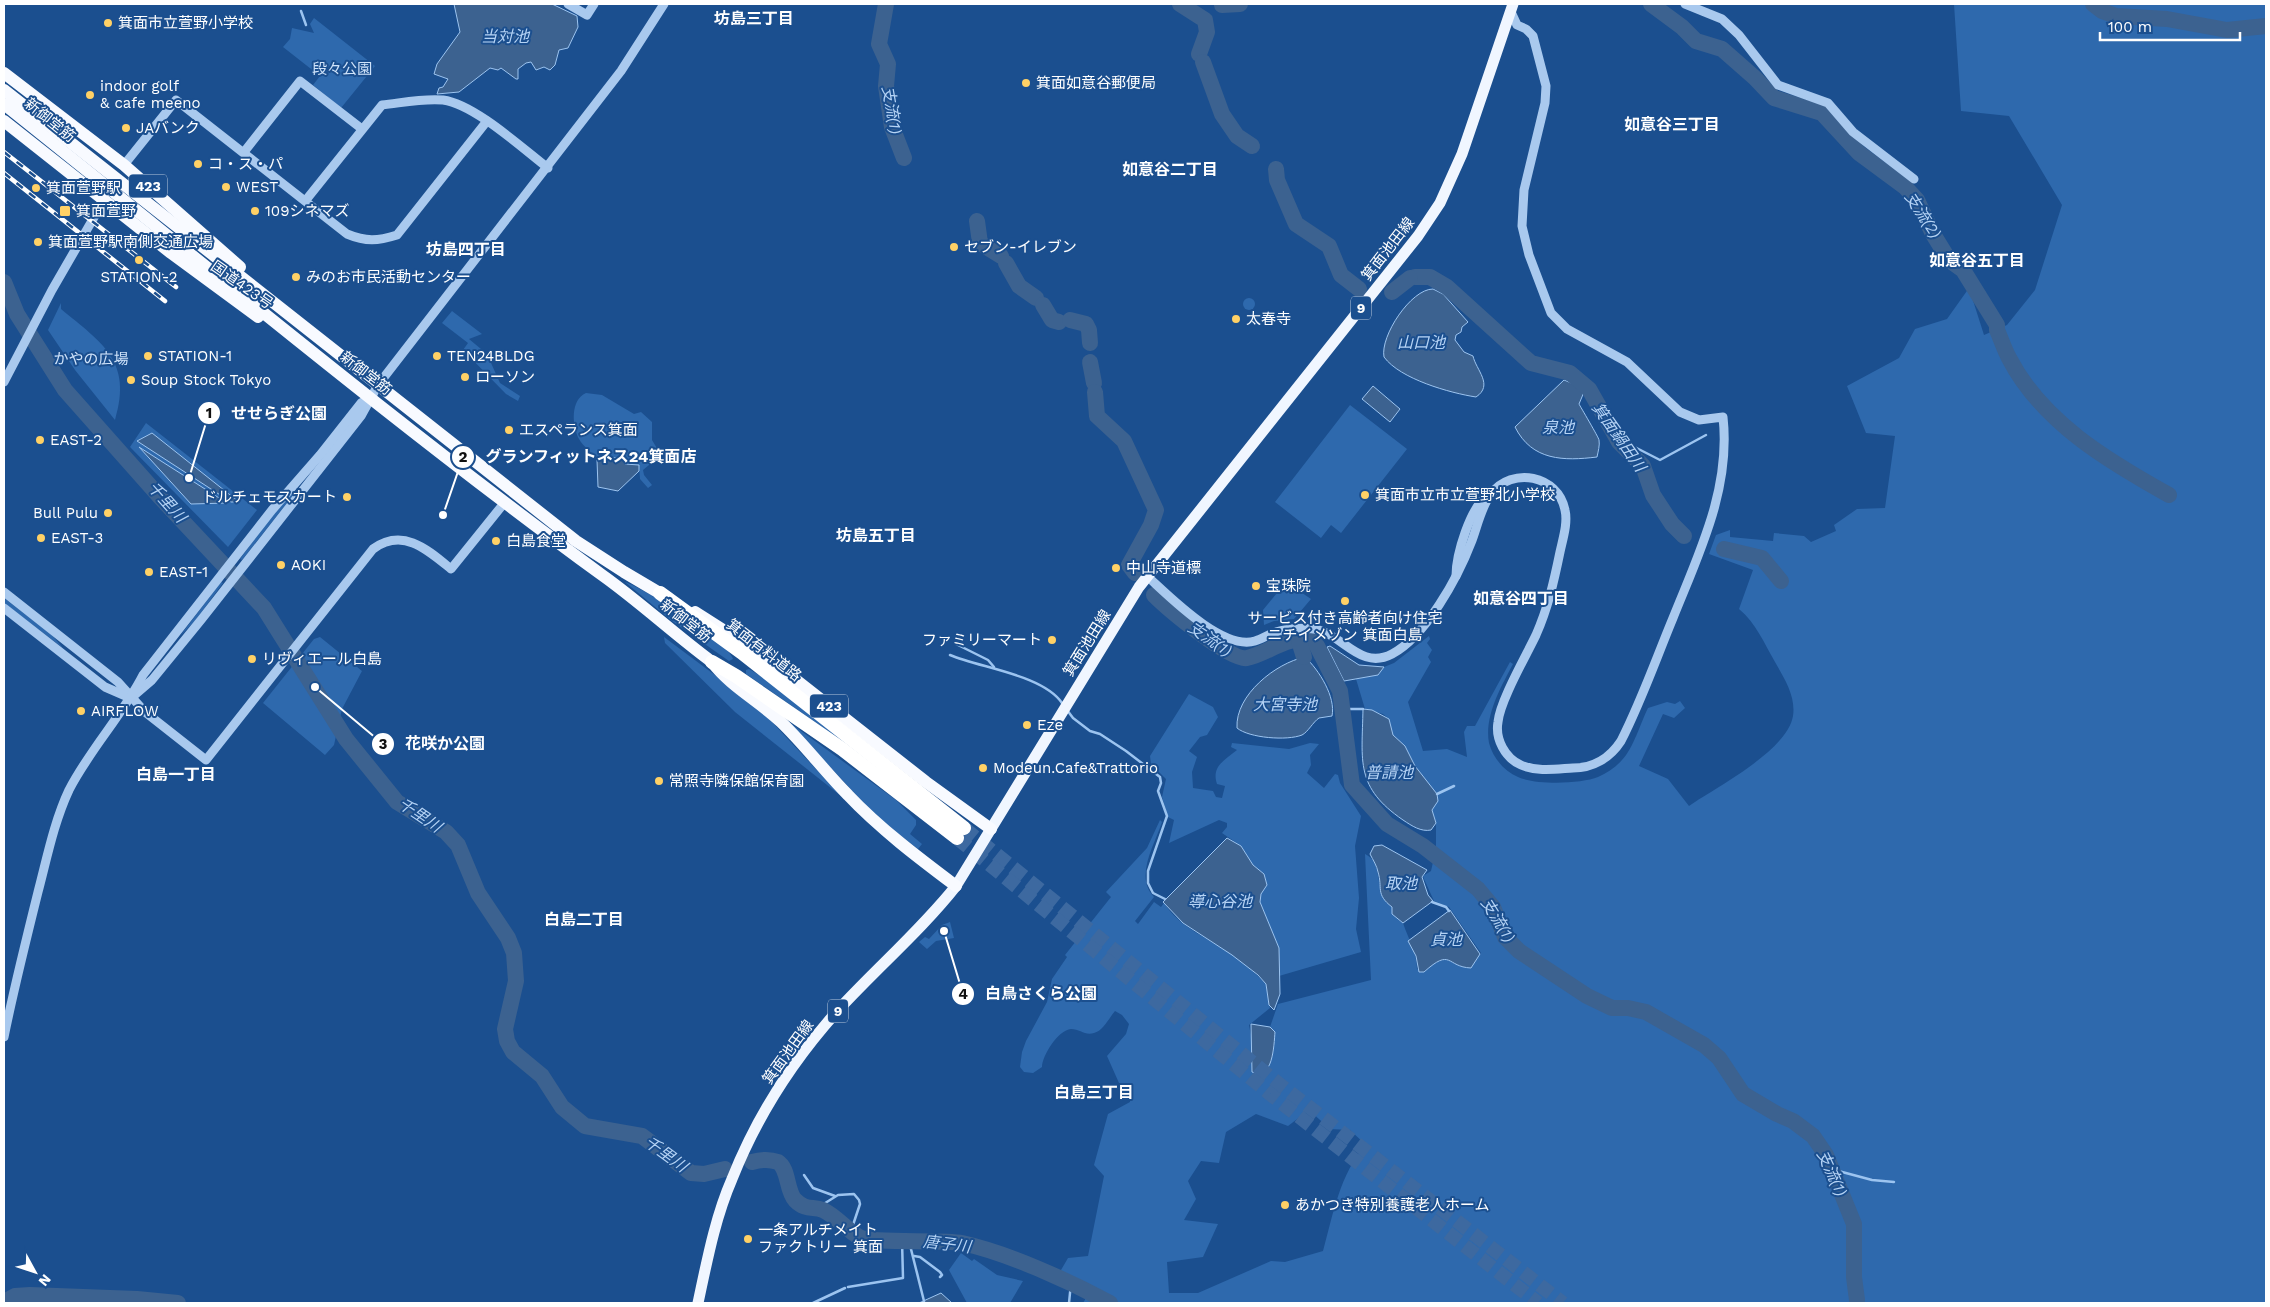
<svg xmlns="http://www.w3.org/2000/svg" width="2270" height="1307" viewBox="0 0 2270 1307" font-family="'Work Sans','Noto Sans JP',sans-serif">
	<rect width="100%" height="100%" fill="#1b4f8f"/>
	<!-- green -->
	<g fill="#2e69ad" fill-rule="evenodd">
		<path d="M1954,4H2266V1303H1083L1086,1298L1059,1283L1061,1270L1068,1258L1088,1256L1104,1176L1094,1165L1108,1114L1130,1102L1131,1088L1119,1083L1107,1056L1126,1034L1129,1024L1122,1015L1115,1011C1109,1018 1103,1031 1094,1033C1085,1036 1080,1029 1071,1029C1058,1030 1042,1056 1042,1067L1033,1073L1024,1072L1020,1067L1022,1052L1026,1041L1047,1002L1052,979L1067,957L1065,955L1111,897L1106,892L1147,848L1160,820L1162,822C1155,844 1134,877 1154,897L1135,921L1138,924L1154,902L1161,907L1164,903C1180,928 1210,939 1233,955C1245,964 1256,974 1266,984L1270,1008L1249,1025L1253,1046L1252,1068L1266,1070C1273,1061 1279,1035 1270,1027L1278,1004L1371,980L1365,854C1385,863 1372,891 1392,907C1394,916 1395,918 1403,923C1408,938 1417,953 1417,969L1424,972L1434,963L1446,959L1470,968L1481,953L1449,907L1434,901L1424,879L1423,876L1431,871L1436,849V823L1432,810L1435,804L1436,794L1415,766L1405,746L1393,735L1389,719L1383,714L1365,709L1356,679L1378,675L1384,667L1394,663L1429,636L1430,639L1427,643L1432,650L1428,657L1431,662L1408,702L1423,751L1447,749L1467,757L1464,732L1467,726H1475L1510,662L1513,664C1501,687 1484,716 1489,743C1493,758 1504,771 1518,777C1535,785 1581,784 1598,777C1607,773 1616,767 1622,760C1633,749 1641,722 1648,708L1667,702L1675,704L1680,701L1685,708L1674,718L1663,714L1639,766L1668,779L1689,806C1718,786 1787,751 1793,716C1796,696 1784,678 1775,662C1764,643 1756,623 1739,609L1753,570L1709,554L1716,535L1730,530V537L1773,541L1774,533L1804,536L1811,542L1836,531L1834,525L1857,509L1885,508L1895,436L1866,433L1847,386L1899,358L1915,329L1947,319L1969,288L1984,335L2007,325L2035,290L2062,205L2009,116L1961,111ZM1309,1110L1330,1129L1350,1130L1366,1145C1340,1173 1333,1215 1323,1251L1285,1262L1271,1261L1198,1293H1169L1167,1262L1203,1257L1218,1224L1184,1220L1196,1199L1188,1181L1201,1161L1219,1163L1226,1132L1256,1114L1288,1126Z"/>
		<path d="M314,18L375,66L341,108L313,85L320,76L283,47L290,39L292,28L314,33L310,24Z"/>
		<circle cx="1249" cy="304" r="6"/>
		<path d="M61,303V309C102,343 133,361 115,420L75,370L48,330Z"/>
		<path d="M452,311L482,334L469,339L487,354L500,383L520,396L518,401L506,394L463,350L468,343L442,323Z"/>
		<path d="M586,393L602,395L634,414L641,412L652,422V440L661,455L643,470L644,475L652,485L648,488L640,479L639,465L625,464V459L606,457V461L597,460C593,452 583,447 579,439C572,426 570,400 586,393Z"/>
		<path d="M1350,405L1407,449L1341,533L1331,525L1321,538L1275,502Z"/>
		<path d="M146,423L257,510L228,547L130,447Z"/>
		<path d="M293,493L294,494L242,560L240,559L272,515Z"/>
		<path d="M221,582L223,583L195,621L180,636Z"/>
		<path d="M625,582C644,588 727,641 733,659L729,661L672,621Z"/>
		<path d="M1286,582L1311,599L1294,619L1274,621L1264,625L1263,610Z"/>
		<path d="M4,598L51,634L63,648L4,603Z"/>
		<path d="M320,637L362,671L342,709L334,745L325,755L263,703L314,639Z"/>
		<path d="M664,637L759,708L841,796L735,712L665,643Z"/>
		<path d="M749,669L764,678L851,747L746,674V670Z"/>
		<path d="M1189,694L1213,707L1218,717L1207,735L1200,737L1189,751L1197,757L1192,772L1193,788L1213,791L1216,797L1222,798L1225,786L1217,784C1211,766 1225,760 1237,750L1231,747L1232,743L1289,749L1310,743L1319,744L1310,755L1311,765L1307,773L1324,788L1335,774L1338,775L1340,783L1361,816L1355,846L1359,898L1356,929L1361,952L1279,976V948L1260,902L1261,894L1267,885L1264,874L1253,865L1241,846L1222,833L1227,827V823L1219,820L1169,843L1174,820L1168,817L1162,797L1166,779L1151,764L1150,756Z"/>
		<path d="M786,720L896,800L916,820V825L910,834L922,844L918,849L878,818Z"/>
		<path d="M950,922L954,938L936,941L927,949L919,942L925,937L929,939L942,925Z"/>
		<path d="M961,1253L972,1261L974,1259L997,1275L1023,1281L1010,1303H967L949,1270Z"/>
	</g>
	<!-- water -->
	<g fill="#3c6290" stroke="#9cc4f0">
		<path d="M454,4H552L577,16L578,27L568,48L559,50L555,65L550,70L544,67L536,70L531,62L526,63L518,69V79H516L501,68L498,70L490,68L459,92L437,94L439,88L443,87L448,79L434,74L437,64L460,32Z"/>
		<path d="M1433,289L1443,294L1468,322L1462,327L1461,332L1456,335L1455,340L1464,352L1473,356C1476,370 1494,385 1476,397C1450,393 1400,379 1384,357C1380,336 1411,289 1433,289Z"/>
		<path d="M1564,380L1576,385L1584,392L1579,404C1580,406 1599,438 1599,440C1600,445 1598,452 1597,457C1564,461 1532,461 1515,427Z"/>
		<path d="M1373,386L1400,409L1390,422L1362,399Z"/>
		<path d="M152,433L239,502H231L137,441Z"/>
		<path d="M139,447L227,503L191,504Z"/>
		<path d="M606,457L625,459V464L639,465V471L618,491L598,487L597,460H606Z"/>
		<path d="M1330,646L1359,665L1384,667L1378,675L1344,681L1327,647Z"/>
		<path d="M1305,657C1319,670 1336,697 1332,716L1319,718C1313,722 1308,732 1302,735C1287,741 1249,738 1237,728C1235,695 1276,663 1305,657Z"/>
		<path d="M1363,709L1372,710L1389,719L1393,735L1405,746L1415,766L1437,794L1438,801L1432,810L1436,823L1431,830C1421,832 1412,826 1403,820C1355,787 1362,762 1363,709Z"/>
		<path d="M1227,838L1241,846L1253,865L1264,874L1267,885L1261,894L1260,902L1279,948L1280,994L1274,1010L1269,1005L1266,984L1258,975L1232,955L1183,923L1163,902Z"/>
		<path d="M1382,845L1427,870L1422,877L1428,895L1433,901L1403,923L1392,914V907C1375,894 1383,888 1378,872C1377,866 1373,860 1370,854L1374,846Z"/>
		<path d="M1450,910L1480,954L1471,968C1446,967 1452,947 1424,972H1419L1416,956L1408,941Z"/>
		<path d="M1251,1024L1270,1027L1275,1032C1274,1045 1273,1082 1252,1072Z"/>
		<path d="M941,1293L952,1303H919Z"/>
	</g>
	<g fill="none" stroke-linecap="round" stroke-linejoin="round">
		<!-- stream -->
		<g stroke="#9cc4f0" stroke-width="2.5">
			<path d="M301,11L306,25"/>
			<path d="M1615,437L1660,460L1706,435"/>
			<path d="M956,644L988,660L994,667"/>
			<path d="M950,655C981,668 1043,675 1062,703"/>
			<path d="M1343,709H1363"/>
			<path d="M1067,710L1073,718L1090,731L1100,734L1126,751L1160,777L1161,783L1158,791L1167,816L1148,871V883L1153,893L1165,899"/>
			<path d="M1437,794L1454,786"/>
			<path d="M1432,902L1446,907L1449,911"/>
			<path d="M1831,1169L1872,1180L1894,1182"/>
			<path d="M804,1175L813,1188L835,1196"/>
			<path d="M814,1210L838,1195L854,1194L859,1200L860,1204L851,1231"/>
			<path d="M909,1241L924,1301"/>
			<path d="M914,1256L920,1257L940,1272L942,1275L940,1277"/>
			<path d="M848,1287L903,1278L902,1240"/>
			<path d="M813,1303L845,1288"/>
			<path d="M1069,1303L1071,1283"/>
		</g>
		<!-- river -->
		<g stroke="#3c6290" stroke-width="16">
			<path d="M886,4L879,44L888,64L886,86L892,127L904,158"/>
			<path d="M1180,4L1205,20L1207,32L1199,54"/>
			<path d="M1651,4L1682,27L1696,41L1722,49L1755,78L1774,98L1822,113L1859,153L1905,187L1917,200L1933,234L1949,260L1963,270L1997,325V330C2001,339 2004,349 2009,358C2042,422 2108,461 2169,495"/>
			<path d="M2093,4L2102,11L2116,16L2167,19L2227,30L2266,26"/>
			<path d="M1222,5L1240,4"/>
			<path d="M1203,62L1222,114L1237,136L1252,146"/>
			<path d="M1276,169L1277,180L1296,224L1329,246L1341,275L1359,289"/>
			<path d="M977,221L980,243L1001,256"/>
			<path d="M1006,263L1019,286L1036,298"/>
			<path d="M1415,277H1430L1447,287L1531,363L1570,373L1589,389L1619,442L1643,466L1653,495L1672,524L1684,536"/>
			<path d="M4,282L17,314L65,390L159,496L264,608L346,739L397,802L446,832L458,845L478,893L508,938L514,953L516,981L505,1029L507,1041L513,1052L542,1076L562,1107L585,1126L642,1136L691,1173L704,1174L725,1169"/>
			<path d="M1392,292L1410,278"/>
			<path d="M1043,305L1052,320L1059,322"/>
			<path d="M1070,320L1086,324L1089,330L1090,343"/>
			<path d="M1090,362L1094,383"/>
			<path d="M1095,392L1097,416L1124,441L1156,510L1151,525L1129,565L1135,573"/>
			<path d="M1724,549L1762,558L1781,581"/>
			<path d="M1154,595C1167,608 1231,662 1247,658C1270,653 1287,634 1312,641L1317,646L1340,691L1352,785L1387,824L1423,846L1478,889L1493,907L1505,937L1519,951L1587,996L1612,1008H1628L1646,1012L1704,1045L1719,1058L1743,1094L1777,1114L1793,1121L1813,1136L1826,1155L1854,1224V1277L1857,1300"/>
			<path d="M1299,641L1304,657"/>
			<path d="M752,1162C759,1160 770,1159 778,1162C789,1169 786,1190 795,1200C806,1211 813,1206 823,1210C836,1216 847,1230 859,1237C871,1244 941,1239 962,1243C1008,1253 1069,1281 1110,1303"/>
			<path d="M4,1302L15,1296L30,1295L137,1299L178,1303"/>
		</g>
		<!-- motorway-tunnel -->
		<g stroke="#3d69a0" stroke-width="14" stroke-dasharray="14 7" stroke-linecap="butt">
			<path d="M964,828L1278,1083L1563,1303"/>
			<path d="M957,838L1270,1094L1538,1303"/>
		</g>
		<!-- tertiary -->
		<g stroke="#a9c9ee" stroke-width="9">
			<path d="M568,4L587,15L594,4"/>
			<path d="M1685,4L1722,19L1739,35L1778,85L1828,103L1853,132L1914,179"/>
			<path d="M244,152L300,81L362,129"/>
			<path d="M124,165L176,100L347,234C366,242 378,241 397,235L487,121"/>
			<path d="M306,200L382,105C401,103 423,98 443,100C474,104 522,148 548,168"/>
			<path d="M4,382L52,290L104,200"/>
			<path d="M1456,576C1456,555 1470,507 1488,495"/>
			<path d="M1148,577C1170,597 1223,651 1255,641C1262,639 1269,634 1276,632C1287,628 1308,627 1319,630C1345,638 1362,670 1392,654C1426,636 1458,577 1471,543C1477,528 1481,507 1491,494C1512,466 1558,475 1565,510C1568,523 1563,538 1560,552C1554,581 1548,608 1536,635C1526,656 1500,701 1498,722C1495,739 1505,758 1521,765C1537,772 1556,769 1573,768C1593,768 1610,758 1621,741C1641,702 1656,659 1673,618C1699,553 1731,489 1723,417L1699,420L1680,412L1627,362L1567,329L1551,313L1529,255L1522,226L1524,190L1545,103L1546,86L1533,36L1526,29L1517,25L1511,12"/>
			<path d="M4,592L118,682L145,712L206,760L373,549C403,527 428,550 451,569L505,502"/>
			<path d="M4,608L105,687L128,697"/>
			<path d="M131,698L152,680L201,620L361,416L378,385L621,71L664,4"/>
			<path d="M4,1037C14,988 26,940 38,892C47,858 54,822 69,790C90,749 122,716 143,675L272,510L320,455L361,403L368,399"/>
		</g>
		<!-- primary -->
		<path stroke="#f0f6ff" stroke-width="11" d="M698,1303C707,1261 715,1218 732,1179C757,1116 796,1056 841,1007C879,966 922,929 956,886L1139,587L1418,236L1440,203L1462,154L1513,4"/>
		<!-- trunk -->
		<g stroke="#f8faff" stroke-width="12">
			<path d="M4,73L124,165L240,267"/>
			<path d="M4,90L576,541L624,572L668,598"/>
			<path d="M4,104C202,262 397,425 602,575C640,602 674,634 712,662C730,686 759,701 781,722C805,745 825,772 848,795C879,828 920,859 956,886"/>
			<path d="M4,121L171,253L258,317"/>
			<path d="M695,612L773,662L926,782L991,829"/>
		</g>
		<!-- motorway -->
		<g stroke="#fff" stroke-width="14">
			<path d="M660,593L741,652L964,828"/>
			<path d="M712,662L736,676L842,749L957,838"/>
		</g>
		<defs>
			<g id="rail">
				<path d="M4,152L176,287"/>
				<path d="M4,173L165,301"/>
			</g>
		</defs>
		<!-- rail casing -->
		<use href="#rail" stroke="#fff" stroke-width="4.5"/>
		<!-- rail -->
		<use href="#rail" stroke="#1b4f8f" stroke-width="2.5" stroke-dasharray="8" stroke-linecap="butt"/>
	</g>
	<!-- markers -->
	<g fill="#ffd166" stroke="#1b4f8f" stroke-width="2">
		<circle cx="108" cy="23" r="5"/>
		<circle cx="1026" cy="83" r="5"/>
		<circle cx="90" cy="95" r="5"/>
		<circle cx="126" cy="128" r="5"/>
		<circle cx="198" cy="164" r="5"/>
		<circle cx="226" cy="187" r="5"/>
		<circle cx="36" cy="188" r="5"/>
		<rect x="59" y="205" width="12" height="12" rx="2.5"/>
		<circle cx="255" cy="211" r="5"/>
		<circle cx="38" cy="242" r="5"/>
		<circle cx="954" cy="247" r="5"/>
		<circle cx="139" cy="260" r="5"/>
		<circle cx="296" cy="277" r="5"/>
		<circle cx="1236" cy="319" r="5"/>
		<circle cx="148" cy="356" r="5"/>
		<circle cx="437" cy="356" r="5"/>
		<circle cx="465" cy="377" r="5"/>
		<circle cx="131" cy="380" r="5"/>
		<circle cx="509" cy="430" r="5"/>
		<circle cx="40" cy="440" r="5"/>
		<circle cx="1365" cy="495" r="5"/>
		<circle cx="347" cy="497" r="5"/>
		<circle cx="108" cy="513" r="5"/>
		<circle cx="41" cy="538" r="5"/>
		<circle cx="496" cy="541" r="5"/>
		<circle cx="281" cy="565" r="5"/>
		<circle cx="1116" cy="568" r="5"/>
		<circle cx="149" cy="572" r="5"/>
		<circle cx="1256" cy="586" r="5"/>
		<circle cx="1345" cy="601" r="5"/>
		<circle cx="1052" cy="640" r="5"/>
		<circle cx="252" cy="659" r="5"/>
		<circle cx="81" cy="711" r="5"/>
		<circle cx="1027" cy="725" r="5"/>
		<circle cx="983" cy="768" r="5"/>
		<circle cx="659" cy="781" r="5"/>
		<circle cx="1285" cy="1205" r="5"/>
		<circle cx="748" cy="1239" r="5"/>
	</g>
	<g text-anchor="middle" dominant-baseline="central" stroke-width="4" stroke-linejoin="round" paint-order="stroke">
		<!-- shield labels -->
		<g fill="#1b4f8f" stroke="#bbcadd" stroke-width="1">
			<rect x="129" y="174.5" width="38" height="23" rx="4"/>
			<rect x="1351" y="296.5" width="20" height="23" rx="4"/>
			<rect x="810" y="694.5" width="38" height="23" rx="4"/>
			<rect x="828" y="999.5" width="20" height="23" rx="4"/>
		</g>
		<g font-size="14" font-weight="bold" fill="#fff">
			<text x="148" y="186">423</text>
			<text x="1361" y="308">9</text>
			<text x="829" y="706">423</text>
			<text x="838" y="1011">9</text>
		</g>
		<!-- poi labels -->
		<g font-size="15" fill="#fff" stroke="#1b4f8f" text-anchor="start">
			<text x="118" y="23">箕面市立萱野小学校</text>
			<text x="1036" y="83">箕面如意谷郵便局</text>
			<text x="100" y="86">indoor golf<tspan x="100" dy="17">&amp; cafe meeno</tspan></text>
			<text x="136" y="128">JAバンク</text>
			<text x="208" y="164">コ・ス・パ</text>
			<text x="236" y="187">WEST</text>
			<text x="46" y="188">箕面萱野駅</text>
			<text x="76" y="211">箕面萱野</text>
			<text x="265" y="211">109シネマズ</text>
			<text x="48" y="242">箕面萱野駅南側交通広場</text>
			<text x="964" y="247">セブン-イレブン</text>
			<text x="139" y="277" text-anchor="middle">STATION-2</text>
			<text x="306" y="277">みのお市民活動センター</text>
			<text x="1246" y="319">太春寺</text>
			<text x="158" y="356">STATION-1</text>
			<text x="447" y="356">TEN24BLDG</text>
			<text x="475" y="377">ローソン</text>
			<text x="141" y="380">Soup Stock Tokyo</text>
			<text x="519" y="430">エスペランス箕面</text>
			<text x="50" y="440">EAST-2</text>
			<text x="1375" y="495">箕面市立市立萱野北小学校</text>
			<text x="337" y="497" text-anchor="end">ドルチェモスカート</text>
			<text x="98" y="513" text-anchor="end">Bull Pulu</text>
			<text x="51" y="538">EAST-3</text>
			<text x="506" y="541">白島食堂</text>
			<text x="291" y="565">AOKI</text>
			<text x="1126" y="568">中山寺道標</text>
			<text x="159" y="572">EAST-1</text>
			<text x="1266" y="586">宝珠院</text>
			<text x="1345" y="618" text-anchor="middle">サービス付き高齢者向け住宅<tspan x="1345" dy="17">ニチイメゾン 箕面白島</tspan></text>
			<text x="1042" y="640" text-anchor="end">ファミリーマート</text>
			<text x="262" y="659">リヴィエール白島</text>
			<text x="91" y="711">AIRFLOW</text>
			<text x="1037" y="725">Eze</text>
			<text x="993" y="768">Modeun.Cafe&amp;Trattorio</text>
			<text x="669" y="781">常照寺隣保館保育園</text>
			<text x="1295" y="1205">あかつき特別養護老人ホーム</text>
			<text x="758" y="1230">一条アルチメイト<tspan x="758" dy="17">ファクトリー 箕面</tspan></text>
		</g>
		<!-- park labels -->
		<g font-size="15" fill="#cfe3fa" stroke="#1b4f8f">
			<text x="342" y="69">段々公園</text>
			<text x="91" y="359">かやの広場</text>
		</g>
		<!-- street labels -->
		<g font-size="15" fill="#fff" stroke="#1b4f8f">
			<text transform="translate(50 120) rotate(39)">新御堂筋</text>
			<text transform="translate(1388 249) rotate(-52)">箕面池田線</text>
			<text transform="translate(242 285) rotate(35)">国道423号</text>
			<text transform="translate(366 373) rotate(38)">新御堂筋</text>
			<text transform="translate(686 621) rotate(38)">新御堂筋</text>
			<text transform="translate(1087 643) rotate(-58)">箕面池田線</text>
			<text transform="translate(764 650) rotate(38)">箕面有料道路</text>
			<text transform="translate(788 1052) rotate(-54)">箕面池田線</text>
		</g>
		<!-- neighbourhood labels -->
		<g font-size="16" font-weight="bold" fill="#fff" stroke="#1b4f8f">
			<text x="754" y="18">坊島三丁目</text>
			<text x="1672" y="124">如意谷三丁目</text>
			<text x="1170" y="169">如意谷二丁目</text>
			<text x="466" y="249">坊島四丁目</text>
			<text x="1977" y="260">如意谷五丁目</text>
			<text x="876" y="535">坊島五丁目</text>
			<text x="1521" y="598">如意谷四丁目</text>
			<text x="176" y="774">白島一丁目</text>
			<text x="584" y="919">白島二丁目</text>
			<text x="1094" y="1092">白島三丁目</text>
		</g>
		<!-- water labels -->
		<g font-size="16" font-style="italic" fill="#b5d3f5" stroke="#1b4f8f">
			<text x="505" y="36">当対池</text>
			<text transform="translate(892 110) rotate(80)">支流(1)</text>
			<text transform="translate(1923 215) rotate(57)">支流(2)</text>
			<text x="1421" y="342">山口池</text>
			<text x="1558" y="427">泉池</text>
			<text transform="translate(1619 437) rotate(55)">箕面鍋田川</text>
			<text transform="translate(167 502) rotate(48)">千里川</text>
			<text transform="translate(1210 639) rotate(34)">支流(1)</text>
			<text x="1285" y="704">大宮寺池</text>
			<text x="1389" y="772">普請池</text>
			<text transform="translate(420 815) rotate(34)">千里川</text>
			<text x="1401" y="883">取池</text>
			<text x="1220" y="901">導心谷池</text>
			<text transform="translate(1498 920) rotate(58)">支流(1)</text>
			<text x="1446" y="939">貞池</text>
			<text transform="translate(666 1154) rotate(36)">千里川</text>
			<text transform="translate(1832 1173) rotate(65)">支流(1)</text>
			<text transform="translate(947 1244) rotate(7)">唐子川</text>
		</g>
	</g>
	<!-- callouts -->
	<path fill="none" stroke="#fff" stroke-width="2" d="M189 478L209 413M443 515L463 457M315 687L383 744M944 931L963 994"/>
	<g fill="#fff" stroke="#1b4f8f" stroke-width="2">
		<circle cx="189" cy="478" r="5"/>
		<circle cx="443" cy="515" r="5"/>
		<circle cx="315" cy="687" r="5"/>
		<circle cx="944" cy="931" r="5"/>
		<circle cx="209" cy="413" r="12"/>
		<circle cx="463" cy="457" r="12"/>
		<circle cx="383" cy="744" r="12"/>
		<circle cx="963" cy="994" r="12"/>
	</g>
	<g font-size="15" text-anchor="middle" font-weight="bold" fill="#111">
		<text x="209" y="418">1</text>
		<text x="463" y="462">2</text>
		<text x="383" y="749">3</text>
		<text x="963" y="999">4</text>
	</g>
	<g font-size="16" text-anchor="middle" font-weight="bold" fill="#fff" stroke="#1b4f8f" stroke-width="4" stroke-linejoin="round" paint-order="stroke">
		<text x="279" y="419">せせらぎ公園</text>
		<text x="591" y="462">グランフィットネス24箕面店</text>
		<text x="445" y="749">花咲か公園</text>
		<text x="1041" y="999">白鳥さくら公園</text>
	</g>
	<!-- border -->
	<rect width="2270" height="1307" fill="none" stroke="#ffffff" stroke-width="10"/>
	<!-- north arrow -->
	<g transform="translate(35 1272) rotate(130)" stroke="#1b4f8f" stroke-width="4" paint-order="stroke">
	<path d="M0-4L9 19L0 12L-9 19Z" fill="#ffffff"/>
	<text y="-8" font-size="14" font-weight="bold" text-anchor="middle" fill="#ffffff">N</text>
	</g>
	<!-- scale -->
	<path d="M2100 32v8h140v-8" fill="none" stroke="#ffffff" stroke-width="2.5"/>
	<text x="2108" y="32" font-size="15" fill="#ffffff" stroke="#1b4f8f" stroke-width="4" paint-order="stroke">100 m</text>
</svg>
